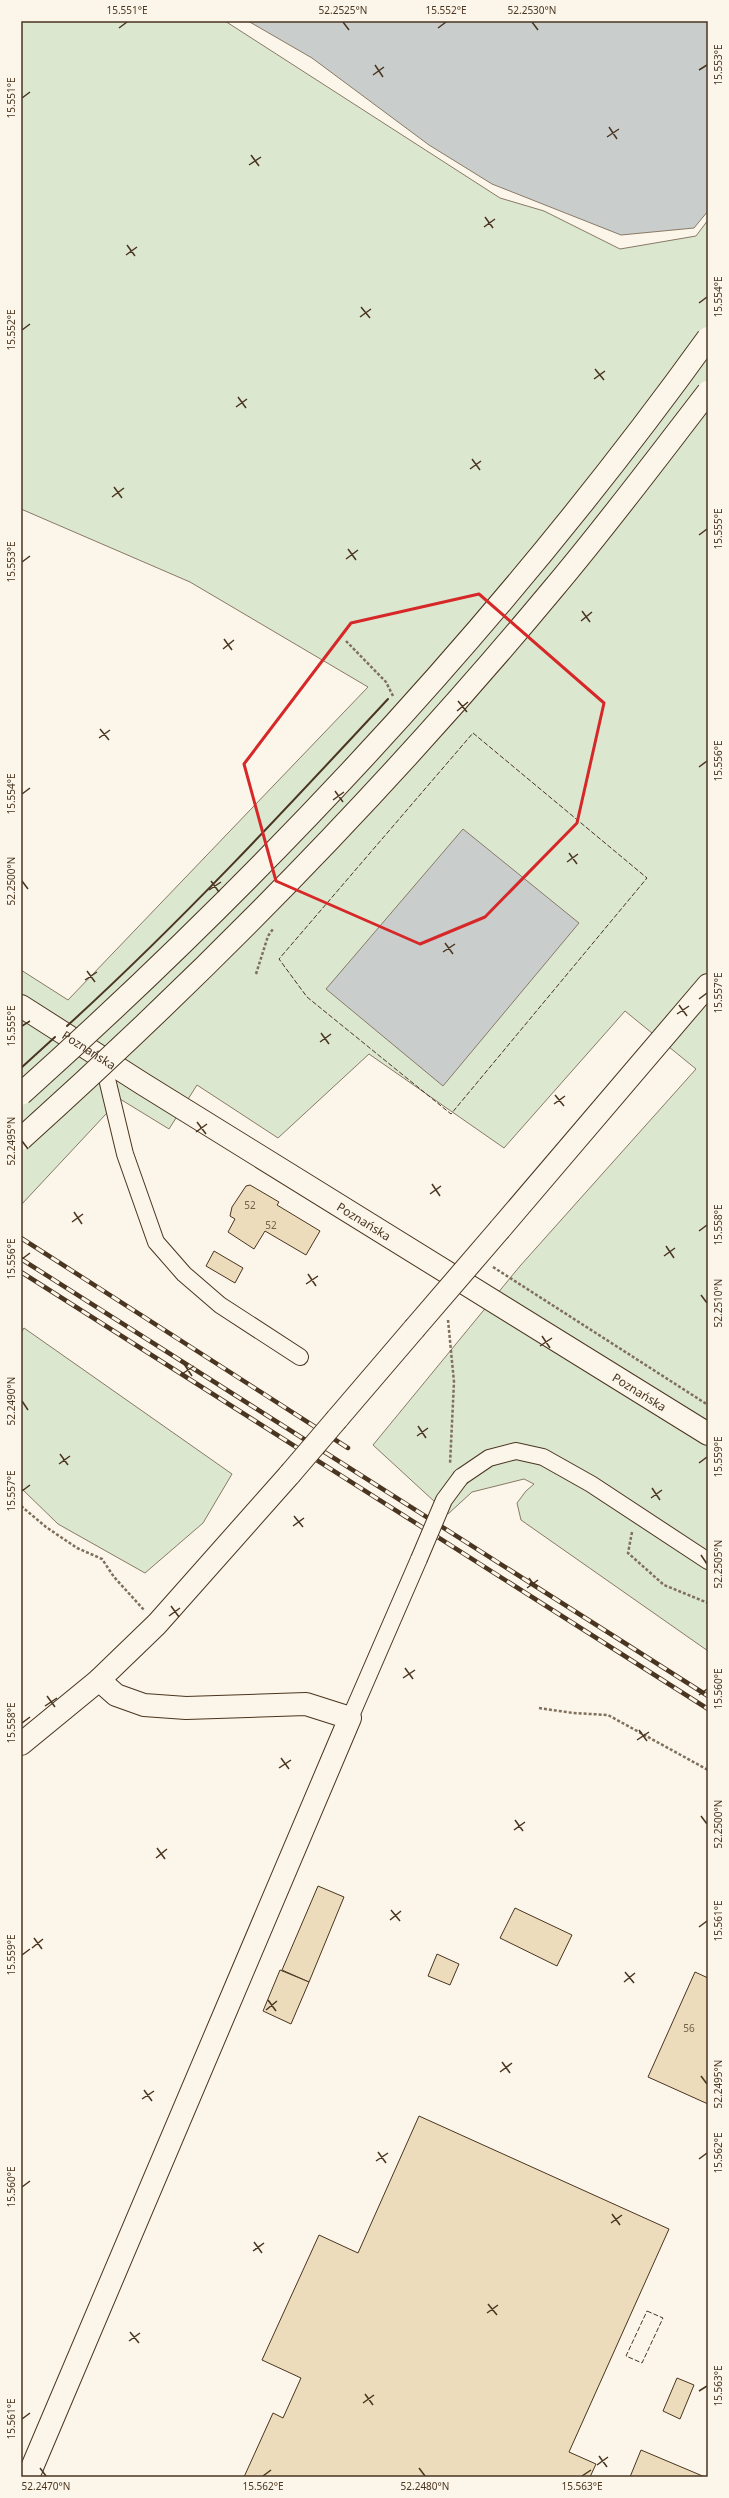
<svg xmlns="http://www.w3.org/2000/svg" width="729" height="2498" viewBox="0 0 729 2498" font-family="'Noto Sans',sans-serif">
	<rect width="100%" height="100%" fill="#fbf6e9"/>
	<!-- green -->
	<g fill="#dce7d0" stroke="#887966">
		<path d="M21,21H225L500,198L544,211L620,249L696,236L708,220V1651L521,1520L517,1503L526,1491L534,1484L524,1479L472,1492L448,1514L373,1445L520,1266L696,1069L625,1011L504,1148L369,1054L278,1138L197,1085L169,1129L120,1099L21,1205V970L68,1000L368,687L190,582L21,509Z"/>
		<path d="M24,1328L232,1474L203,1523L145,1573L58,1524L21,1488V1333Z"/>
	</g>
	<!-- water -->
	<g fill="#c9cecd" stroke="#887966">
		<path d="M248,21H708V211L694,228L621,235L492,184L429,145L312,58Z"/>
		<path d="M463,829L579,923L443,1086L326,989Z"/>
	</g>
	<!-- building -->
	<g fill="#ecdcbc" stroke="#4a3520">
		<path d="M250,1185L279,1202L277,1205L320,1231L306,1255L265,1231L254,1249L228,1232L235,1219L230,1216L232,1207L246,1186Z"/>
		<path d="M214,1251L243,1268L235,1283L206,1266Z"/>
		<path d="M318,1886L344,1897L309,1982L282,1970Z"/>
		<path d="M515,1908L572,1935L557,1966L500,1938Z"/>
		<path d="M437,1954L459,1964L450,1985L428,1976Z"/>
		<path d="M280,1970L309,1982L291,2024L263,2011Z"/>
		<path d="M695,1972L708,1978V2104L648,2077Z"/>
		<path d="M419,2116L669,2229L569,2452L596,2464L590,2477H244L273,2413L283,2418L301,2378L262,2360L319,2235L358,2253Z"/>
		<path d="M677,2378L694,2385L680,2419L663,2411Z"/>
		<path d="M641,2450L705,2477H630Z"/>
	</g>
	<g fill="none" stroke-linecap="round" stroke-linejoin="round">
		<defs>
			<g id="street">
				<path d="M102,1058L125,1154L156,1242L184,1274L220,1305L300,1357"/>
				<path d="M461,1477L489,1458L516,1451L543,1457L591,1484L708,1561"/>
				<path d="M350,1718L419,1559"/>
			</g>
			<g id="secondary">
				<path id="s1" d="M21,1006L143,1084L708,1434"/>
				<path d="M28,2477L350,1718L306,1704L186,1708L144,1705L116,1695L99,1680"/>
			</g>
			<g id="primary">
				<path d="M500,1229L708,985"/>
				<path d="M337,1419L414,1329"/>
				<path d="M21,1744L99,1680L157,1624L290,1474"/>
			</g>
		</defs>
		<!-- street casing -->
		<use href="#street" stroke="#4a3520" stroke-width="18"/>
		<!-- secondary casing -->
		<use href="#secondary" stroke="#4a3520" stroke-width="24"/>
		<!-- primary casing -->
		<use href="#primary" stroke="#4a3520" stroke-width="24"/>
		<!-- path -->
		<g stroke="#7f6f5c" stroke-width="2.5" stroke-dasharray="3 2" stroke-linecap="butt">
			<path d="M346,641L386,682L393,696"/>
			<path d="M256,974L268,936L273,929"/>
			<path d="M493,1267L708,1405"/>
			<path d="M448,1320L454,1382L450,1464"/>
			<path d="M21,1506L46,1527L77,1548L102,1559L114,1577L144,1610"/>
			<path d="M632,1532L628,1553L664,1585L708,1603"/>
			<path d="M539,1708L573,1713L608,1715L708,1770"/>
		</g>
		<!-- street -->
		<use href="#street" stroke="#fbf6e9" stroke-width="16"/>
		<!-- secondary -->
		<use href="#secondary" stroke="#fbf6e9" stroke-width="22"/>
		<!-- primary -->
		<use href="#primary" stroke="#fbf6e9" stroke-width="22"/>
		<defs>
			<g id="rail">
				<path d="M21,1238L348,1448"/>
				<path d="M21,1259L708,1696"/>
				<path d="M21,1272L708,1709"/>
			</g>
		</defs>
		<!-- rail casing -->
		<use href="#rail" stroke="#4a3520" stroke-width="4.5"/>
		<!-- rail -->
		<use href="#rail" stroke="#fbf6e9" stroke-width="3" stroke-dasharray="9" stroke-linecap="butt"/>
		<defs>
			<path id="street-bridge" d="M419,1559L444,1500L461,1477"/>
			<g id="primary-bridge">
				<path d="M414,1329L500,1229"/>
				<path d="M290,1474L337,1419"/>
			</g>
			<g id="highway-bridge">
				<path d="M21,1094C274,867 509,614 708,338"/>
				<path d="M21,1139C211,968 390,785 553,589C607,525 657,458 708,392"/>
			</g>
		</defs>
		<!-- street-bridge casing -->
		<use href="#street-bridge" stroke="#4a3520" stroke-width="18" stroke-linecap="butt"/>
		<!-- primary-bridge casing -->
		<use href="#primary-bridge" stroke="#4a3520" stroke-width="24" stroke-linecap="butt"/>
		<!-- highway-bridge casing -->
		<use href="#highway-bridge" stroke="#4a3520" stroke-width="24" stroke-linecap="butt"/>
		<!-- street-bridge -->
		<use href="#street-bridge" stroke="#fbf6e9" stroke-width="16"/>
		<!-- primary-bridge -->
		<use href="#primary-bridge" stroke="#fbf6e9" stroke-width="22"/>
		<!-- highway-bridge -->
		<use href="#highway-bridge" stroke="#fbf6e9" stroke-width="22"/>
		<!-- fence -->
		<g stroke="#4a3520" stroke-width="1" stroke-dasharray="5 2" stroke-linecap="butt">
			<path d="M473,733L647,878L451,1114L307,997L279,959Z"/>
			<path d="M647,2311L663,2318L642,2363L626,2356Z"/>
		</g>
		<!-- wall -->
		<g stroke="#4a3520" stroke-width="2">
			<path d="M67,1026C180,923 284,811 388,699"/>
			<path d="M21,1068L55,1037"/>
		</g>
	</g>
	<!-- marked area -->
	<path fill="none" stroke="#d62828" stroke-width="3" stroke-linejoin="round" d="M479,594L604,703L577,823L485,917L420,944L276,881L244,764L351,623Z"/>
	<!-- ticks -->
	<path fill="none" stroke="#4a3520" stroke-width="1.5" d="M343,22L349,30M532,22L538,30M119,28L127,22M438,28L446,22M375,65L383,77M699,70L707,65M373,75L384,67M22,98L30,92M609,127L617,139M607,137L619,129M251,155L259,166M249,165L261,157M485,217L493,228M484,227L495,219M127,245L135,256M126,255L137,247M699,303L707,297M361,307L370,318M360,317L371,309M22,330L30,324M595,369L604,380M594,379L605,371M238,397L246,408M236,407L247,399M472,459L480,470M470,469L481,461M114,487L122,498M112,497L124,488M699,535L707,529M348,549L356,560M346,559L358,550M22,562L30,556M582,611L590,622M581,621L592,612M224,639L232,650M223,649L234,640M458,701L467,712M457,711L468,702M100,729L109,740M99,738L110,730M699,767L707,761M335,791L343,802M22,794L30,788M333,800L344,792M569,853L577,864M567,862L578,854M22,881L28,889M211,881L219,892M209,890L221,882M445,943L453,954M443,952L455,944M87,971L95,982M85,980L97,972M699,999L707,993M679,1005L687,1016M677,1014L689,1006M22,1026L30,1021M321,1033L329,1044M320,1042L331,1034M555,1095L564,1106M554,1104L565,1096M197,1122L206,1134M196,1132L207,1124M22,1141L28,1149M432,1184L440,1196M430,1194L441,1186M74,1212L82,1224M72,1222L83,1214M699,1231L707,1225M666,1246L674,1258M664,1256L675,1248M22,1259L30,1253M308,1274L316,1286M306,1284L318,1276M701,1295L707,1303M542,1336L550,1348M540,1346L552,1338M184,1364L192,1376M182,1374L194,1366M22,1401L28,1410M418,1426L426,1438M417,1436L428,1428M60,1454L68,1465M699,1463L707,1457M59,1464L70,1456M652,1488L660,1500M22,1491L30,1485M651,1498L662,1490M294,1516L303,1527M293,1526L304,1518M701,1555L707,1564M529,1578L537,1589M527,1588L538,1580M171,1606L179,1617M169,1616L180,1608M405,1668L413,1679M403,1678L415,1670M699,1695L707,1689M47,1696L55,1707M45,1706L57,1698M22,1723L30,1717M639,1730L647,1741M637,1740L649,1732M281,1758L289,1769M279,1768L291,1760M701,1816L707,1824M515,1820L523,1831M514,1830L525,1822M157,1848L165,1859M156,1858L167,1849M391,1910L400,1921M390,1920L401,1911M699,1927L707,1921M34,1938L42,1949M32,1948L43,1939M22,1955L30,1949M625,1972L634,1983M624,1982L635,1973M268,2000L276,2011M266,2010L277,2001M502,2062L510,2073M500,2072L512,2063M701,2076L707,2084M144,2090L152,2101M142,2099L154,2091M378,2152L386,2163M699,2159L707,2153M376,2161L388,2153M22,2187L30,2181M612,2214L620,2225M611,2223L622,2215M254,2242L262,2253M253,2251L264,2243M488,2304L497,2315M487,2313L498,2305M130,2332L139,2343M129,2341L140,2333M699,2391L707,2386M365,2394L373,2405M363,2403L374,2395M22,2419L30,2413M599,2456L607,2467M597,2465L608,2457M40,2468L46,2476M419,2468L425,2476M263,2476L271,2470M582,2476L591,2470"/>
	<g text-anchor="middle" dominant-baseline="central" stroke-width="3" stroke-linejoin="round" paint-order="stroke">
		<!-- number labels -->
		<g font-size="10" fill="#725f47">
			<text x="250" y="1205">52</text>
			<text x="271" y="1225">52</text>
			<text x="689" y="2028">56</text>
		</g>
		<!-- street labels -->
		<g font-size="12" fill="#4a3520" stroke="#fbf6e9">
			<text stroke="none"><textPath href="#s1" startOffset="81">Poznańska</textPath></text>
			<text stroke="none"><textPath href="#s1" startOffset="405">Poznańska</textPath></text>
			<text stroke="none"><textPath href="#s1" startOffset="729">Poznańska</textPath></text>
		</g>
	</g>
	<!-- border -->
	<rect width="729" height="2498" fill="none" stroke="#fbf6e9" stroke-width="44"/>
	<rect x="22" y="22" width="685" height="2454" fill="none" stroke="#4a3520" stroke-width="1.5"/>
	<g font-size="10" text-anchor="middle" fill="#4a3520">
		<text x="127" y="14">15.551°E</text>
		<text x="343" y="14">52.2525°N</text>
		<text x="446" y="14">15.552°E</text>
		<text x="532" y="14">52.2530°N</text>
		<text transform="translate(718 65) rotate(-90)" y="4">15.553°E</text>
		<text transform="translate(11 98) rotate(-90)" y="4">15.551°E</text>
		<text transform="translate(718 297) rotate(-90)" y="4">15.554°E</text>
		<text transform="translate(11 330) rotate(-90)" y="4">15.552°E</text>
		<text transform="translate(718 529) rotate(-90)" y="4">15.555°E</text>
		<text transform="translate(11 562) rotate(-90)" y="4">15.553°E</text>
		<text transform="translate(718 761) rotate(-90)" y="4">15.556°E</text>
		<text transform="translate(11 794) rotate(-90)" y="4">15.554°E</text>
		<text transform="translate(11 881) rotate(-90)" y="4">52.2500°N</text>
		<text transform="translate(718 993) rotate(-90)" y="4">15.557°E</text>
		<text transform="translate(11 1026) rotate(-90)" y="4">15.555°E</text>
		<text transform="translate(11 1141) rotate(-90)" y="4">52.2495°N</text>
		<text transform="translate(718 1225) rotate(-90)" y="4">15.558°E</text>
		<text transform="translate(11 1259) rotate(-90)" y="4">15.556°E</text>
		<text transform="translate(718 1303) rotate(-90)" y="4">52.2510°N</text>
		<text transform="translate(11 1401) rotate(-90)" y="4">52.2490°N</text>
		<text transform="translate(718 1457) rotate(-90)" y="4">15.559°E</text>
		<text transform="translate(11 1491) rotate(-90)" y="4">15.557°E</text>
		<text transform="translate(718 1564) rotate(-90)" y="4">52.2505°N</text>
		<text transform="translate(718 1689) rotate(-90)" y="4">15.560°E</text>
		<text transform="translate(11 1723) rotate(-90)" y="4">15.558°E</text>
		<text transform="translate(718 1824) rotate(-90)" y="4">52.2500°N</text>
		<text transform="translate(718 1921) rotate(-90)" y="4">15.561°E</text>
		<text transform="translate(11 1955) rotate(-90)" y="4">15.559°E</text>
		<text transform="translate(718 2084) rotate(-90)" y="4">52.2495°N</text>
		<text transform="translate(718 2153) rotate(-90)" y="4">15.562°E</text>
		<text transform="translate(11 2187) rotate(-90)" y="4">15.560°E</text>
		<text transform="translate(718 2386) rotate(-90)" y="4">15.563°E</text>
		<text transform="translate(11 2419) rotate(-90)" y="4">15.561°E</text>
		<text x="46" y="2490">52.2470°N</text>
		<text x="263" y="2490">15.562°E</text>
		<text x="425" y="2490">52.2480°N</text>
		<text x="582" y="2490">15.563°E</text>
	</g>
</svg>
